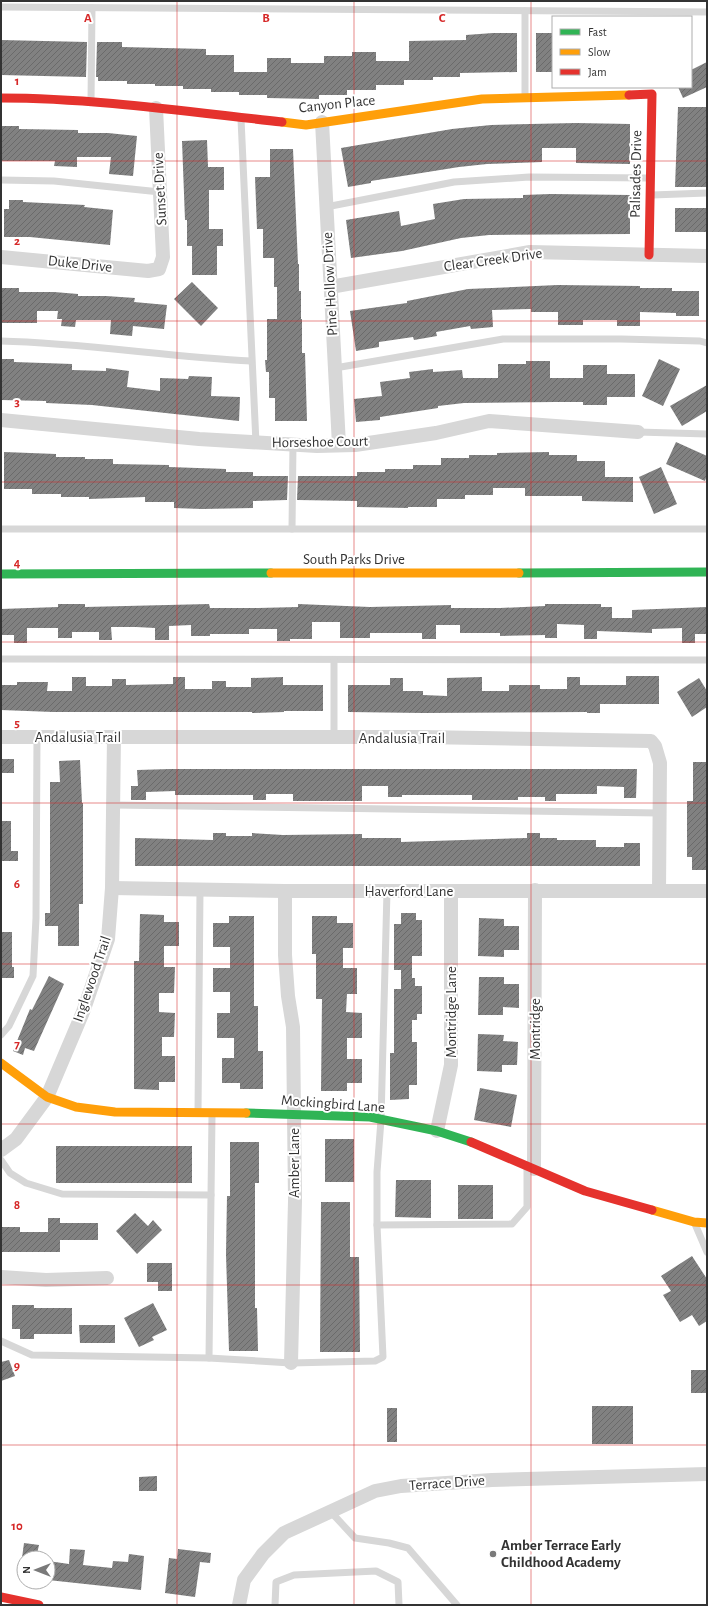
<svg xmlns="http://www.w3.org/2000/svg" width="708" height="1606" viewBox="0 0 708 1606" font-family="'Alegreya Sans',sans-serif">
	<defs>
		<pattern id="building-hatch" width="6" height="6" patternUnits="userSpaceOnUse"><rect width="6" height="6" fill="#818181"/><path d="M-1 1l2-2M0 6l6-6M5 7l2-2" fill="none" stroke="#6a6a6a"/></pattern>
	</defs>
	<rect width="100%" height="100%" fill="#fff"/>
	<!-- building -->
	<g fill="url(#building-hatch)">
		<path d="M493,33H517V72L460,73V77H433V80H404V85H376V90H347V95H319V99L267,98V95H239V92H211V89H183V86H155V84H127V81H98V77H96L97,42H122V47L206,49V55H234V72H267V58H291V63H324V56H352V52H376V61H409V41L466,40V35Z"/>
		<rect x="536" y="33" width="17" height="39"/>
		<path d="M1,40L87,42L86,77L1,75Z"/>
		<path d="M707,62V87L683,98L678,87H691V70Z"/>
		<path d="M678,107H707V187H675Z"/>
		<path d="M576,123L630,124V164L576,163V148H542V162L487,164L459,167L371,181V183L348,187L341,148L452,129L491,125Z"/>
		<path d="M1,126H19V129L78,130V133H108L137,136L133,176L109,174L111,157H77V167L54,166L55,161H1Z"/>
		<path d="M207,140L208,167H224V190H209V229H223V246H217V275H192V246H187V220H185L182,141Z"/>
		<path d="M270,149H293L298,264H299V291H301V319H302V353H305L307,421H275V398H269V372H266L265,360H267V319H277V287H274V258H263V229H257L255,177H270Z"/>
		<path d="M551,194L630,195V234L489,235L461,238L402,251L351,258L346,220L399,211L401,226L435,219L433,204L464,199L523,198V195Z"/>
		<path d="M9,200H23V202L85,205L84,207L113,210L110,245L30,237H4V209H9Z"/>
		<rect x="675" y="208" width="32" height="24"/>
		<path d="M192,282L218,308L201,326L174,299Z"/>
		<path d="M558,285L640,286V288H672V291H699V316H676V313L640,312V326H617V320H583V325H558V312H531V309L492,310L493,327L471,329L470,326L436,332L437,336L414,340L413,337L379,342V347L356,351L350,311L407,303V301L468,289Z"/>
		<path d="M1,288H19V292H54L78,294V296H106L135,298L134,302L167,305L164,329L133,326L132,336L110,334L111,320H76L75,327L61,326L62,319H57L58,311H37V323H1Z"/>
		<path d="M1,359H14V362L72,364V370L106,371V368L129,371L127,387L160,391V378L188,379L189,376L212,377L211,396L240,397L239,421L92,405L46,403V401L1,400Z"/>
		<path d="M659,359L680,369L663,406L642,396Z"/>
		<path d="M526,361H550V378H583V365H607V374H635V397H607V405H583V402H555L464,403L438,406V408L380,417V420L356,422L354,399L382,396L380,382L410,378L409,372L433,369V372L462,370L463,378H498V364H526Z"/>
		<path d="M707,385V411L682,426L670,406Z"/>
		<path d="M676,442L707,456V475L705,481L666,464Z"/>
		<path d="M4,452L56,454V457H85V459H113V464L169,465V467L226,469V472H253V476H288L287,500L253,501V508L202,509L174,508V502H145V497L89,499V497H61V494H32V489H4Z"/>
		<path d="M549,452V455H577V461H605V477H633V502L582,501V496H525V488H493V495H465V499H437V507H408V508L357,507V501L297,500L298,476H357V472H385V469H413V465H441V458H469V455H497V453Z"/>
		<path d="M661,467L677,504L654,514L639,477Z"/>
		<path d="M58,604H85V607L209,604L210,608H258L298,607V604L370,607L451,605V608H500L545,606V604H601V607H612V618H632V610L707,607V634H695V643H682V628L652,629V633L597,631V639H584V625L557,624V638H545V635L500,636V633H460V625H436V639H422V633H370V638H340V622H312V639H290V641H277V629H249V634H210V636H191V625L169,626V640H155V628L136,627H111L112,640H99V632H72V638H58V628H27V643H14V635H1V609L58,607Z"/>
		<path d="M626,676H659V704H600V713H587V712L423,713L348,712V685H390V678H403V691H423V695L447,696V678L482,677V691H509V685H540V689H567V677H580V685H626Z"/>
		<path d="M72,677H86V686H112V679H126V685L173,684V677H185V689H212V681H226V687H251V678L283,677V685H323V711H284V712L252,713V712H53L1,710V685H17V682H48L47,691H72Z"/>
		<path d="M699,678L707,691V707L692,717L677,692Z"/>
		<rect x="1" y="759" width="13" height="14"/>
		<path d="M80,760L82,803H83V904H79V946H58V926H45V913H50V782H60L59,761Z"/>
		<path d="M693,762H707V870H692V857H687V801H693Z"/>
		<path d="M170,769H637L636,798H624V787L597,786V794H556V801H545V797H518V800H472V795H402V797H388V786H362V801H293V794H266V800H253V795H175V791L146,792V800H131V786H138L137,770Z"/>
		<path d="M1,821H11V851H18V861H1Z"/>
		<path d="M213,833H226V836H252V833L283,835L362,834V838H401V842L527,838V833H540V838H557V840H596V847H624V843H640V866H135V838L213,840Z"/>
		<path d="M401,913H416V920H422V956H412V978H415V986H422V1014H417V1020H412V1042H417V1085H409V1099L390,1100V1053H394V989H401V970H394V924H401Z"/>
		<path d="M140,914L164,915V922H179V946H164V967H175L174,993H159V1012L175,1013L174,1037H162V1056H175V1082H159V1090L134,1089V961H139Z"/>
		<path d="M229,916H254V1006H258V1051H263V1089H240V1083H222V1058H234V1038H217V1013H230V992H213V968H230V947H213V923H229Z"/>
		<path d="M312,916H337V923H353V948H343V968H357V994H347L346,1012L362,1013V1038H347V1059H362V1083H347V1091H321L322,999H316V954H312Z"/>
		<path d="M479,918L504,919V926H519V950H504V957L478,956Z"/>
		<path d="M1,932H12V967H14V978H1Z"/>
		<path d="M49,976L64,984L34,1051L25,1048L23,1055L13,1051L30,1009L32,1010Z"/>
		<path d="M479,977H504V984H519V1008L503,1007V1015H478Z"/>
		<path d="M478,1034L504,1035L503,1041L518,1042L517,1065H502V1072L477,1071Z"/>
		<path d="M480,1088L517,1095L511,1127L474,1120Z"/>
		<rect x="325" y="1139" width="29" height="43"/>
		<path d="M230,1142H259V1183H255V1308H257L258,1351H229L226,1254L227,1196H230Z"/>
		<rect x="56" y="1146" width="136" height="37"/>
		<path d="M396,1180H431V1218L395,1217Z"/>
		<rect x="458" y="1185" width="35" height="34"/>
		<path d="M321,1202H350V1257H359L360,1352H320Z"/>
		<path d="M135,1213L148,1226L153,1220L162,1230L137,1254L116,1231Z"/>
		<path d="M48,1218H60V1223H98V1240H60V1252H1V1227H20V1232H48Z"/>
		<path d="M692,1256L707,1279V1321L699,1326L692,1315L680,1322L663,1295L671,1291L661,1276Z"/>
		<path d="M147,1263H172V1291H158V1282H147Z"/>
		<path d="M153,1303L167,1330L152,1337L154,1340L139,1347L124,1318Z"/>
		<path d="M12,1305H34V1308H72V1334H34V1339H20V1329H12Z"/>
		<path d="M79,1325H115V1343H80Z"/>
		<path d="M9,1360L15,1376L1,1381V1362Z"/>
		<rect x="691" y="1370" width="16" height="23"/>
		<rect x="592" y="1406" width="41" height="38"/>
		<rect x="387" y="1408" width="10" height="34"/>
		<path d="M157,1476V1491H139V1477Z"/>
		<path d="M24,1543L39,1545L36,1558H22Z"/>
		<path d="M70,1549L85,1550L83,1565L112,1568L113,1561L128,1562L129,1554L144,1556L141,1590L48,1580V1561L69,1564Z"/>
		<path d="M178,1549L211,1553L210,1563L200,1562L195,1597L165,1593L169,1558L177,1559Z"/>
	</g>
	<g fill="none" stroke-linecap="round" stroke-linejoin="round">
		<!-- lane -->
		<g stroke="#d7d7d7" stroke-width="7">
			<path d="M1,7L707,12"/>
			<path d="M525,11V97"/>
			<path d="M91,102L92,8"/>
			<path d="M241,119L256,443"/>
			<path d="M1,180L54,181L160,192"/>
			<path d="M652,195L707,193"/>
			<path d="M326,207L454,182L529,177L650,178"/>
			<path d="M1,341C85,343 168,357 251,361"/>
			<path d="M335,368L503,339H621L700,341L707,343"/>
			<path d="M638,432L707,434"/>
			<path d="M1,529H707"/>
			<path d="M292,529L293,444"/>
			<path d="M1,659L707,660"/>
			<path d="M334,660V737"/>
			<path d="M113,805L660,813"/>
			<path d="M1,1035L9,1026L33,976L36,918L37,737"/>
			<path d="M198,1113L200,890"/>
			<path d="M212,1115L209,1358L291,1363L375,1361L383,1357L377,1225V1172L381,1120L387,891"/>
			<path d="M1,1160L10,1173L26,1183L62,1194L211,1195"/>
			<path d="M695,1224L707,1252"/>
			<path d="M377,1225L512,1224L527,1207V1167"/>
			<path d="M1,1341L32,1355L209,1358"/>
			<path d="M330,1511L355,1538L389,1543L408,1548L457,1605"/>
			<path d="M275,1605L276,1582L294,1575L376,1571L398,1582L399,1605"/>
		</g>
		<!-- street -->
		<g stroke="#d7d7d7" stroke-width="14">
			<path d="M322,122L339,445"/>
			<path d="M1,257L148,271L159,269L163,257L156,108"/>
			<path d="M330,287L530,252L707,256"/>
			<path d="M1,420L199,439L317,446L355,445L436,433L489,421L638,432"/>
			<path d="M1,737H422L651,741L655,746L660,763L659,891"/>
			<path d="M112,888L285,891H707"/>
			<path d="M285,891V955L288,996L293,1027L295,1201L291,1363"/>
			<path d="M437,1131L451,1065V891"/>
			<path d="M1,1150L16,1139L47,1097L83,1012L108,939L112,888L114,737"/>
			<path d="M534,1169L535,890"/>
			<path d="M1,1277L46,1280L107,1278"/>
			<path d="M239,1605L244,1580L263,1554L284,1533L375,1491L401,1486L492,1480L707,1474"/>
		</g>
		<!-- fast -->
		<g stroke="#30b455" stroke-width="9">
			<path d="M519,573L707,572"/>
			<path d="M1,574L271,573"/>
			<path d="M246,1113L370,1117L437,1131L471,1142"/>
		</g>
		<!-- slow -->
		<g stroke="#ff9f0a" stroke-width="9">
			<path d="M282,122L306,125L482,99L629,95"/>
			<path d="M271,573H519"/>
			<path d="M1,1063L47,1097L76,1107L115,1112L246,1113"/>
			<path d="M652,1210L694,1222L707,1223"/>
		</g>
		<!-- jam -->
		<g stroke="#e5322d" stroke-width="9">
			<path d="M629,95L652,94L649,255"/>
			<path d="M1,98C94,98 190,112 282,122"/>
			<path d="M471,1142L585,1191L652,1210"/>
			<path d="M1,1597L39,1605"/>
		</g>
	</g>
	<!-- grid -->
	<path fill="none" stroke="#d62828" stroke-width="1" stroke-opacity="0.55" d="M177,1V1605M354,1V1605M531,1V1605M1,161H707M1,321H707M1,482H707M1,642H707M1,803H707M1,964H707M1,1124H707M1,1285H707M1,1445H707"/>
	<!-- markers -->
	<circle fill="#7a7a7a" stroke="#fff" stroke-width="1.5" cx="493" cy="1554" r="4"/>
	<g text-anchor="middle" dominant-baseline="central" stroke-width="4" stroke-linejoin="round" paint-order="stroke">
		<!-- street labels -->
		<g font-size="15" fill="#333" stroke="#fff">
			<text transform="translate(337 104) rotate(-6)">Canyon Place</text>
			<text transform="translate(636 174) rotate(-89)">Palisades Drive</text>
			<text transform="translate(160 189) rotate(-93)">Sunset Drive</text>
			<text transform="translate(493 260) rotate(-8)">Clear Creek Drive</text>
			<text transform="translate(80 264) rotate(6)">Duke Drive</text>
			<text transform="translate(330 284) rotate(-93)">Pine Hollow Drive</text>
			<text transform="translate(320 442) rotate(-1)">Horseshoe Court</text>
			<text x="354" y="559">South Parks Drive</text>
			<text x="78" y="737">Andalusia Trail</text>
			<text x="402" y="738">Andalusia Trail</text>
			<text x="409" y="891">Haverford Lane</text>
			<text transform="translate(92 979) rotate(-71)">Inglewood Trail</text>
			<text transform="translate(451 1012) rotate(-90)">Montridge Lane</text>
			<text transform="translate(535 1029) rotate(-90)">Montridge</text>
			<text transform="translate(333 1104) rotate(4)">Mockingbird Lane</text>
			<text transform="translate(294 1163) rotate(-90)">Amber Lane</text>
			<text transform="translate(447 1483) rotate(-4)">Terrace Drive</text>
		</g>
		<!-- poi labels -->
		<g font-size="15" font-weight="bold" fill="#333" stroke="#fff" text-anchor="start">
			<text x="501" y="1545">Amber Terrace Early<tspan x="501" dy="17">Childhood Academy</tspan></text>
		</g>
	</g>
	<g font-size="13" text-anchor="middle" font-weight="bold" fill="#d62828" stroke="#fff" stroke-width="4" stroke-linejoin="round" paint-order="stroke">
		<text x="88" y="22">A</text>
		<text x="266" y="22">B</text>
		<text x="442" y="22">C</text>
		<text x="17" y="85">1</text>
		<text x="17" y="245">2</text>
		<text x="17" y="406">3</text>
		<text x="17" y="567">4</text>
		<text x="17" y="727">5</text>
		<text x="17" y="888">6</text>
		<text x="17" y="1048">7</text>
		<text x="17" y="1209">8</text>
		<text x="17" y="1370">9</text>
		<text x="17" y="1530">10</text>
	</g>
	<!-- border -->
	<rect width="708" height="1606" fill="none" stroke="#333333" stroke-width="4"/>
	<!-- legend -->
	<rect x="552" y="16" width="140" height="72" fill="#ffffff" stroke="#adadad"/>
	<rect x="560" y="29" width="20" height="6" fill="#30b455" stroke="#adadad"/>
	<text x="588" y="36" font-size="12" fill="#333333">Fast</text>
	<rect x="560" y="49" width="20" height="6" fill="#ff9f0a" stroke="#adadad"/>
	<text x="588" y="56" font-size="12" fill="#333333">Slow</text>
	<rect x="560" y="69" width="20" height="6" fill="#e5322d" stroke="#adadad"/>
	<text x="588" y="76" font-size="12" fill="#333333">Jam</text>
	<!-- north arrow -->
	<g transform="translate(36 1570) rotate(270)"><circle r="19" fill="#ffffff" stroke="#adadad"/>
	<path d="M0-3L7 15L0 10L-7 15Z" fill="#7a7a7a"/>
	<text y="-6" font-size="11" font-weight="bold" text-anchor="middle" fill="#333333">N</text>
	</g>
</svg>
